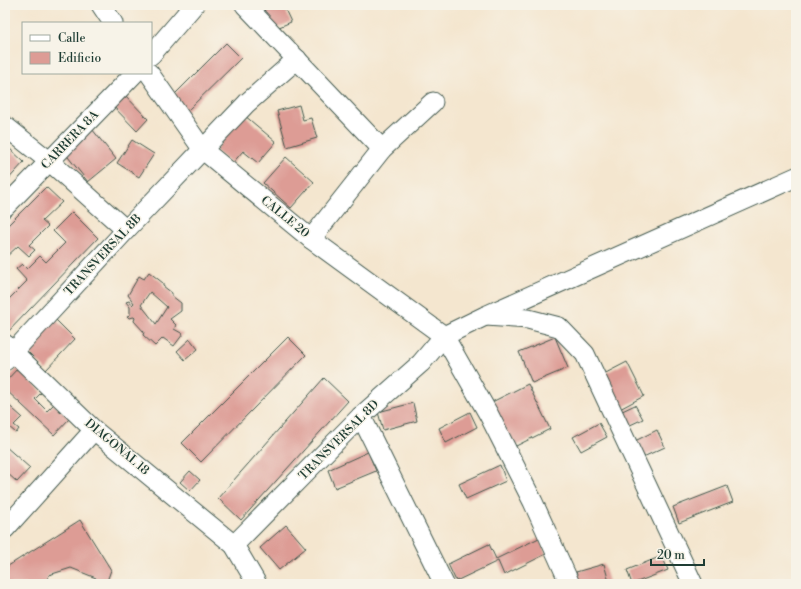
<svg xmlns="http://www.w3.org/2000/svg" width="801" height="589" viewBox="0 0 801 589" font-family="'Libre Bodoni',serif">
	<rect width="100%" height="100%" fill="#f7f3e8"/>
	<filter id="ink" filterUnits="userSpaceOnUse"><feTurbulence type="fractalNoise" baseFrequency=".025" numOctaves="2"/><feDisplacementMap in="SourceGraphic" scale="8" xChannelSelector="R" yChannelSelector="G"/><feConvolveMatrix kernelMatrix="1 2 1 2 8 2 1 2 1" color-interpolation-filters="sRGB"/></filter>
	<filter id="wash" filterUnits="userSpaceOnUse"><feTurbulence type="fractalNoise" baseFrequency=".012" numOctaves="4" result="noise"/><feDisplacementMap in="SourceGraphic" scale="16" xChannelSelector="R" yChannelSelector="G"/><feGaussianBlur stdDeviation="0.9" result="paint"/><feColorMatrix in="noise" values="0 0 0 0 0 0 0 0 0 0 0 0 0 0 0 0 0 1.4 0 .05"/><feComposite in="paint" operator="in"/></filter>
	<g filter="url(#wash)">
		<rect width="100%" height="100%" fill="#f4e6cf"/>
		<g id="blocks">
			<!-- building -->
			<g fill="#dd9c95" fill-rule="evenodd">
				<path d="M275,5H283L291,22L272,30L264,10Z"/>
				<path d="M226,43L241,58L185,113L171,98Z"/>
				<path d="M122,92L148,119L137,131L111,104Z"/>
				<path d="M299,105L303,120L311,118L317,138L287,147L277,111Z"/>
				<path d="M244,115L276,142L258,163L243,151L232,164L215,150Z"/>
				<path d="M92,129L116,159L88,182L64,152Z"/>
				<path d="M132,140L154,154L139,177L117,163Z"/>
				<path d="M9,148L24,162L5,183V152Z"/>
				<path d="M286,157L314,182L291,208L263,183Z"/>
				<path d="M46,187L62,202L42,221L48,226L29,245L35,250L29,256L18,246L5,258V228Z"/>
				<path d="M72,212L98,238L6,334L5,303L27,281L16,269L22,264L27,269L40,256L46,262L65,243L53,231Z"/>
				<path d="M149,272L163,283V286L172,293V296L181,303V311L170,319L176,325L174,329L183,334L174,346L163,338L155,346L143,335L144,332L134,321L135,318L134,317L129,318L127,316L130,315V307L126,302L129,301L132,305L134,303L128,295L139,276L144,279ZM150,292L167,307L156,324L141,305Z"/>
				<path d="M53,317L75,339L46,370L24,348Z"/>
				<path d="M288,337L306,355L201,462L182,443Z"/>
				<path d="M555,337L568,368L532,383L519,352Z"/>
				<path d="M190,339L198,349L185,360L177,351Z"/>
				<path d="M627,362L644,396L618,410L600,376Z"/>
				<path d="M18,368L42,392L35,399L47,411L54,404L70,418L54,435L5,389V382Z"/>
				<path d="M324,378L348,401L241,520L218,498Z"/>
				<path d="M528,384L550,429L512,448L490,403Z"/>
				<path d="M5,402L22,417L14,425L19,429L16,433L8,426L5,429Z"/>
				<path d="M413,403L417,421L383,430L378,412Z"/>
				<path d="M635,405L643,419L626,427L618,413Z"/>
				<path d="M470,412L477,427L446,443L439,428Z"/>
				<path d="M599,423L607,437L581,451L573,437Z"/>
				<path d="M657,430L665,447L641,458L633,442Z"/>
				<path d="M5,446L30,468L17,482L5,471Z"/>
				<path d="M368,452L376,471L335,488L328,470Z"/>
				<path d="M500,465L506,481L466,499L459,484Z"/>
				<path d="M190,471L200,480L190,491L180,482Z"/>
				<path d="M727,486L733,502L679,523L673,507Z"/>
				<path d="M80,520L111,570L106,584H94L96,578L71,568L49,575L45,584H5V568Z"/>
				<path d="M286,525L306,548L279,570L260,548Z"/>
				<path d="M539,538L546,554L504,575L498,561L456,581L448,564L489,544L496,559Z"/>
				<path d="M662,556L668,570L632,584L627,570Z"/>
				<path d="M604,564L609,582L601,584H579L576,572Z"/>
			</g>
		</g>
	</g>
	<g filter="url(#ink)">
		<use href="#blocks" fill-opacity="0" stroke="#3f564b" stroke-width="1"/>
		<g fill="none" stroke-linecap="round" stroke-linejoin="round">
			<defs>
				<g id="minor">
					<path d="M101,5L113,23"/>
					<path d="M245,5L382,149"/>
					<path d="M151,55L194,5"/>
					<path d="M149,73L203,150L311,239L444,336L489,415L533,502L570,584"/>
					<path d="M5,126L49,161L126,230"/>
					<path d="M5,207L135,73"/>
					<path d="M311,239L382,149L433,102"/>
					<path d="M486,316L528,319L559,327L585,354L693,584"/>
					<path d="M5,344L94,430L234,545L257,584"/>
					<path d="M5,361L126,230L247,103L297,59"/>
					<path d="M361,416L444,584"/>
					<path d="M5,529L94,430"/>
					<path d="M234,545L361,416L421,363L444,336L485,316L796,177"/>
				</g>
			</defs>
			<!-- minor casing -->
			<use href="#minor" stroke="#3f564b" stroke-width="21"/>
			<!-- minor -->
			<use href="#minor" stroke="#fff" stroke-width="19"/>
		</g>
	</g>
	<g text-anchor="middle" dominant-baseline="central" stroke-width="3" stroke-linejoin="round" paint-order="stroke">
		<!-- street labels -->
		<g font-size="12" fill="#1f3d34" stroke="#f7f3e8">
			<text transform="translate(70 140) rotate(-46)">CARRERA 8A</text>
			<text transform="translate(285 217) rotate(39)">CALLE 20</text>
			<text transform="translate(103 255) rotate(-47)">TRANSVERSAL 8B</text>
			<text transform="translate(339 440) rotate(-45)">TRANSVERSAL 8D</text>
			<text transform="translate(117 447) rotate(40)">DIAGONAL 18</text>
		</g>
	</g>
	<!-- margin -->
	<rect width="801" height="589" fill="none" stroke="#f7f3e8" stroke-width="20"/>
	<!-- legend -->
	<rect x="22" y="22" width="130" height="52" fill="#f7f3e8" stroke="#a1aaa0"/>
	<rect x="30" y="35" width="20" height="6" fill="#ffffff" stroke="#a1aaa0"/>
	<text x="58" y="42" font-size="12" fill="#1f3d34">Calle</text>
	<rect x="30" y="52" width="20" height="12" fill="#dd9c95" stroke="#a1aaa0"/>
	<text x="58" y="62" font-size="12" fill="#1f3d34">Edificio</text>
	<!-- scale -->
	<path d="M651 559v6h53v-6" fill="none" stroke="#1f3d34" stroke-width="2"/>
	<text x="657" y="559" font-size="12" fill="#1f3d34" stroke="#f7f3e8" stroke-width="3" paint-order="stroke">20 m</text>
</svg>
